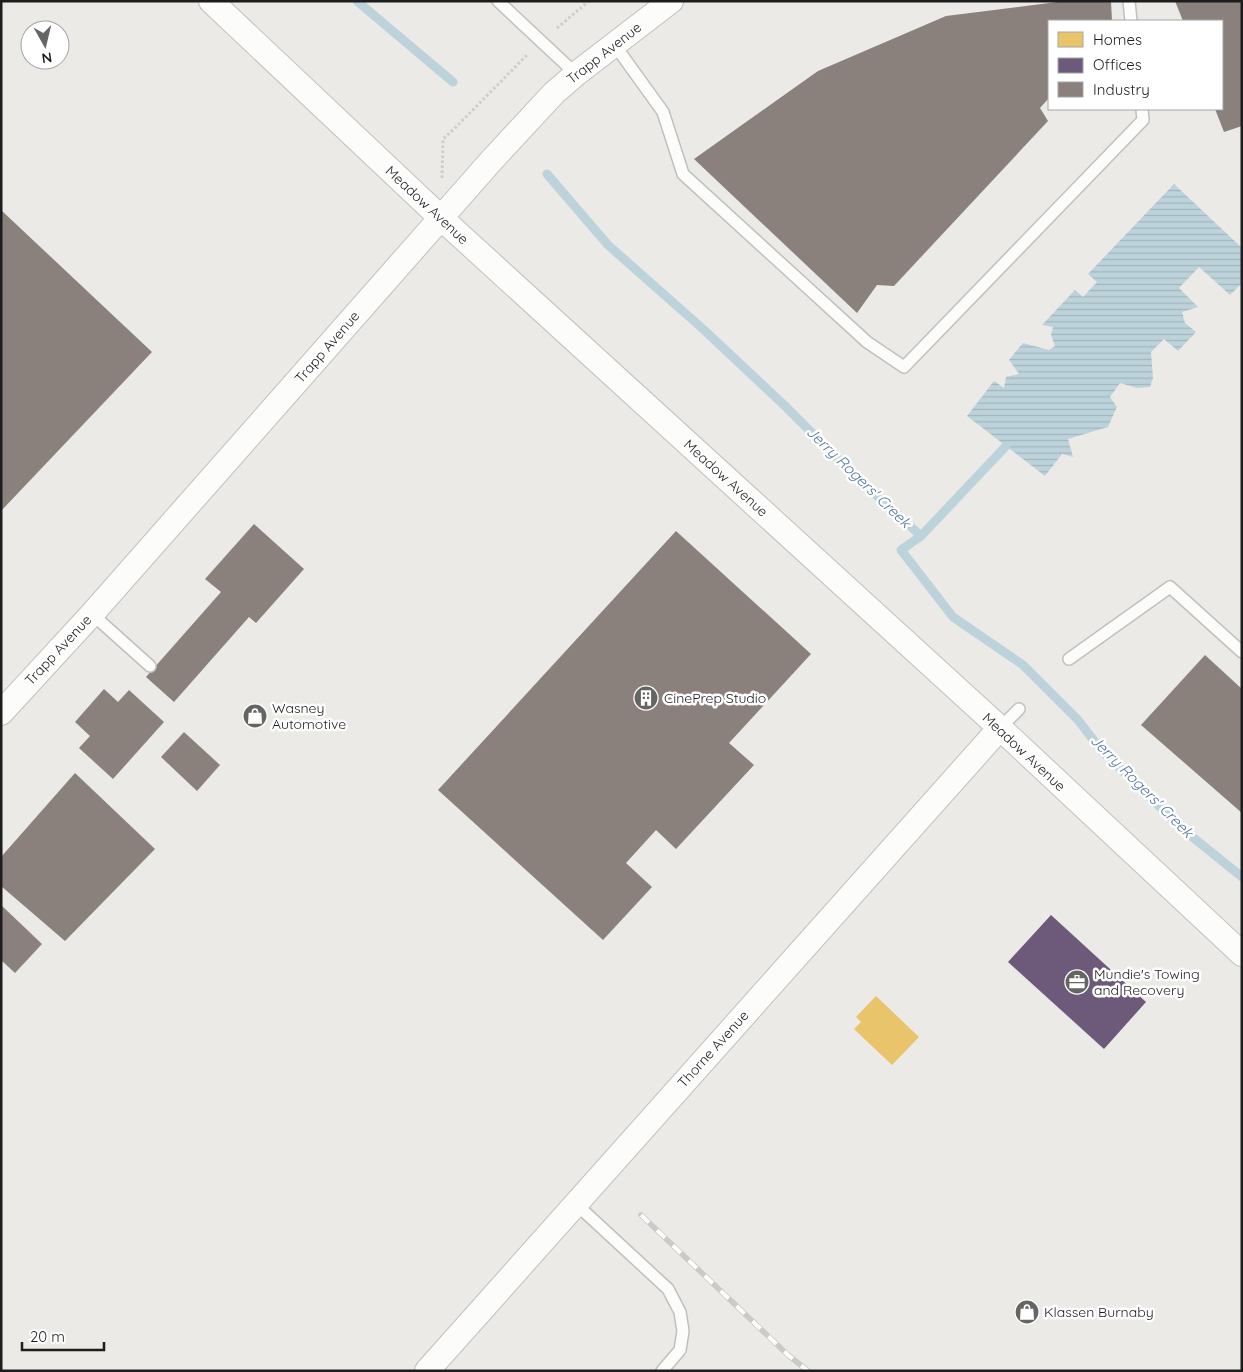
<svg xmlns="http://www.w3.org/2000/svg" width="1243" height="1372" viewBox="0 0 1243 1372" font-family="Quicksand,sans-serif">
	<defs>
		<pattern id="water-rules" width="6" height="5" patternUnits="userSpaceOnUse" patternTransform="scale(1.25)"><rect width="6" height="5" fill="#bdd3db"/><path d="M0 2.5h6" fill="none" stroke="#a2b5bc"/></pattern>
	</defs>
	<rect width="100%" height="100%" fill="#ebeae6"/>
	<!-- water -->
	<path fill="url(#water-rules)" d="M1174,184L1242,248V283L1230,295L1199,267L1179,288L1198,307L1182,312L1185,323L1196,332L1178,351L1164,339L1151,352L1153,378L1150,387L1137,388L1120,383L1110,397L1117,407L1108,427L1068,439L1073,457L1062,454L1045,476L967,416L994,381L1004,388L1006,377L1019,374L1009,360L1023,343L1049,350L1055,346L1051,335L1053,327L1042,325L1075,290L1083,297L1097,282L1088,274Z"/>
	<!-- homes -->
	<path fill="#e9c46a" d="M876,996L919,1037L892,1065L854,1029L861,1022L856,1017Z"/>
	<!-- offices -->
	<path fill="#6d597a" d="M1051,915L1146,1002L1104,1049L1008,962Z"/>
	<!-- industry -->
	<g fill="#8a817c">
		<path d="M1065,1H1111L1112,21H1049V98L1040,108L1048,121L894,286L877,285L857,313L694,159L818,71L946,16Z"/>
		<path d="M1175,1H1242V126L1224,132L1215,109H1222V21H1183Z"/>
		<path d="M1,210L152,352L1,511Z"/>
		<path d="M254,524L304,569L256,623L249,617L174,702L146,677L221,592L205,579Z"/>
		<path d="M676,531L811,654L729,743L754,765L676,849L656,830L626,863L652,887L603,940L438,790Z"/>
		<path d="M1205,655L1242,689V813L1141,725Z"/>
		<path d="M104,689L118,702L129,690L164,722L113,779L79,748L90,736L75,722Z"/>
		<path d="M184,732L220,765L197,791L161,757Z"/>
		<path d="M75,773L155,849L65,941L1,886V857Z"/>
		<path d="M1,905L42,944L15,973L1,960Z"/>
	</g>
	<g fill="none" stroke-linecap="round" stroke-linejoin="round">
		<!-- stream -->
		<g stroke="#bdd3db" stroke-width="9">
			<path d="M357,1L453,82"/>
			<path d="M547,174L608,245L703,329L784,405L848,469L921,536L901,550L953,617L1023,665L1078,720L1102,751L1185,831L1242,877"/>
			<path d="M921,536L1006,446"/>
		</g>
		<defs>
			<g id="lane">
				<path d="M498,1L576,74"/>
				<path d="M1129,1L1131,21"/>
				<path d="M614,44L663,112L683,174L867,342L904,367L1143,120L1142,109"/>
				<path d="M92,614L150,666"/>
				<path d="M1069,659L1170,587L1242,652"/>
				<path d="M1000,728L1019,709"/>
				<path d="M576,1204L668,1289L680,1312L683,1331L680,1350L662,1371"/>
			</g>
			<g id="street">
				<path d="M211,1L441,218L1000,728L1242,954"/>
				<path d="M1,713L92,614L491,161L554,93L576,74L671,1"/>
				<path d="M427,1371L1000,728"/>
			</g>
		</defs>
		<!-- lane casing -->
		<use href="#lane" stroke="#c1c0be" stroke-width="14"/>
		<!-- street casing -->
		<use href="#street" stroke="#c1c0be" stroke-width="26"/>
		<!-- path -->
		<g stroke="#d4cac7" stroke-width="3" stroke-dasharray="2.5 2.5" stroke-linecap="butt">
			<path d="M557,28L589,1"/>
			<path d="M442,178L443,139L455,128L528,54"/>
		</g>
		<!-- lane -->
		<use href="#lane" stroke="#fcfcfb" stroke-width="11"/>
		<!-- street -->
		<use href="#street" stroke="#fcfcfb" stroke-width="24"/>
		<defs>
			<path id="rail" d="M641,1215L788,1355L808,1371"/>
		</defs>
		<!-- rail casing -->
		<use href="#rail" stroke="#cacac9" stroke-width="5.5"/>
		<!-- rail -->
		<use href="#rail" stroke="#fff" stroke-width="4" stroke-dasharray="11" stroke-linecap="butt"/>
	</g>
	<!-- icons -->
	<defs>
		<symbol id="building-disc" viewBox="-11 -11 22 22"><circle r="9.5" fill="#656563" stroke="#fff"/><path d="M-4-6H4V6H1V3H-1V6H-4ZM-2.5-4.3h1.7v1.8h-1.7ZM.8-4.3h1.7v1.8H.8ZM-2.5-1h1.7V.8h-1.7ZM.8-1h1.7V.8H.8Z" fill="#fff"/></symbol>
		<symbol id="shop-disc" viewBox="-11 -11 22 22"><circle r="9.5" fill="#656563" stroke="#fff"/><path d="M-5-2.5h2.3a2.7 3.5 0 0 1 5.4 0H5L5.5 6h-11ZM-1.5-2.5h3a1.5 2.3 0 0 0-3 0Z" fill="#fff"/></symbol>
		<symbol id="office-disc" viewBox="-11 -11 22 22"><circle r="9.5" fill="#656563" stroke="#fff"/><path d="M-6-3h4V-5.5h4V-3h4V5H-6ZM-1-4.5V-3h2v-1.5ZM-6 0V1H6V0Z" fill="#fff"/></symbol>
	</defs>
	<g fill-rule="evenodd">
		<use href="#building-disc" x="632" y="684" width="28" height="28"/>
		<use href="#shop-disc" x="241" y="702" width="28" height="28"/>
		<use href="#office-disc" x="1063" y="968" width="28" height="28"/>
		<use href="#shop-disc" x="1013" y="1298" width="28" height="28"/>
	</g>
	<g text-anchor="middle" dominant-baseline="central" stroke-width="5" stroke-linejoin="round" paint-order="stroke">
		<!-- street labels -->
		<g font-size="14" fill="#1d1d1d" stroke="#fff">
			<text transform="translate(604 53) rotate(-38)">Trapp Avenue</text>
			<text transform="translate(427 205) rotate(43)">Meadow Avenue</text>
			<text transform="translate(327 347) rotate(-49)">Trapp Avenue</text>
			<text transform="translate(726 478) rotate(42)">Meadow Avenue</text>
			<text transform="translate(58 650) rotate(-47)">Trapp Avenue</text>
			<text transform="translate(1024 752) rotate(43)">Meadow Avenue</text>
			<text transform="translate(713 1049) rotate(-48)">Thorne Avenue</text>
		</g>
		<!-- poi labels -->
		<g font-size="14" fill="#1d1d1d" stroke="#fff" text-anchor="start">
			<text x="664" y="698">CinePrep Studio</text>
			<text x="272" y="708">Wasney<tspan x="272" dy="16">Automotive</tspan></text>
			<text x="1094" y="974">Mundie's Towing<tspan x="1094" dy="16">and Recovery</tspan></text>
			<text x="1044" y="1312">Klassen Burnaby</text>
		</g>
		<!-- water labels -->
		<g font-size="15" font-style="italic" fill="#5476a2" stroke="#fff">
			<text transform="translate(859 477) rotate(44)">Jerry Rogers' Creek</text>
			<text transform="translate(1142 786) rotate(45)">Jerry Rogers' Creek</text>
		</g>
	</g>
	<!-- border -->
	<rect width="1243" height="1372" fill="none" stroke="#1d1d1d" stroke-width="5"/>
	<!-- legend -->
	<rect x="1048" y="20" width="175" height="90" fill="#ffffff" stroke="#a5a5a5"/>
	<rect x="1058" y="32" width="25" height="15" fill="#e9c46a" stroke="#a5a5a5"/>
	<text x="1093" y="45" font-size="15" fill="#1d1d1d">Homes</text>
	<rect x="1058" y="58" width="25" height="15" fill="#6d597a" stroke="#a5a5a5"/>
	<text x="1093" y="70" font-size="15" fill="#1d1d1d">Offices</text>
	<rect x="1058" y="82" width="25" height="15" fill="#8a817c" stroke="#a5a5a5"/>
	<text x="1093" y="95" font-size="15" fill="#1d1d1d">Industry</text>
	<!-- north arrow -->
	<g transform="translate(45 45) rotate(172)"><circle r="24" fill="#ffffff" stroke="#a5a5a5"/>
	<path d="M0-4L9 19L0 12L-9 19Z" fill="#656563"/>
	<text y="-8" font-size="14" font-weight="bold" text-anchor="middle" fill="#1d1d1d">N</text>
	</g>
	<!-- scale -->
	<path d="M22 1342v8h82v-8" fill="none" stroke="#1d1d1d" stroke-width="2.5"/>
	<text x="30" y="1342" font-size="15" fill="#1d1d1d" stroke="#ffffff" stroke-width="4" paint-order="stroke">20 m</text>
</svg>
